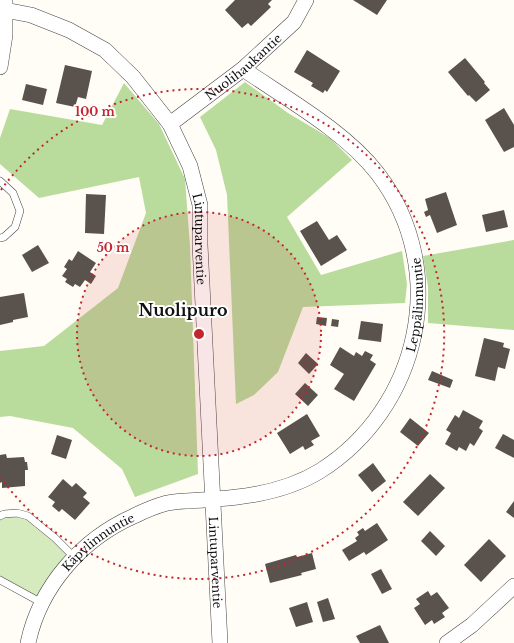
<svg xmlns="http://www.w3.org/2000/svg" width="514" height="643" viewBox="0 0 514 643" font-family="'Libre Baskerville',serif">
	<rect width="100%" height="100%" fill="#fffdf5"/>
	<!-- green -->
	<path fill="#d5ebbd" d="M5,516H18L27,519L53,539L71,557L41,600L0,577V519Z"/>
	<!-- forest -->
	<g fill="#b9dc9c">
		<path d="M245,82L288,113L330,138L352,160L287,217L321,275L402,251L407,284L405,303L303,307L278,372L254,395L236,404L227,195L216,150L200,117Z"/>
		<path d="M124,83L159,124L185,179L190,246L198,474L135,497L122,469L73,428L10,416L0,417V351L44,346L118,288L146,213L139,177L39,198L0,164V138L10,109L102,125Z"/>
		<path d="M514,240V330L428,323V287L423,256Z"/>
	</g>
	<!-- building -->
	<g fill="#5a524d">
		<path d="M235,0H272L268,4L271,7L251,26L248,23L242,28L225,10Z"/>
		<path d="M353,0H387L377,15Z"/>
		<path d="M307,50L340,71L327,92L325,90L323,93L311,86L313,83L294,72Z"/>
		<path d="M465,58L485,82L484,83L490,90L476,102L469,95L468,96L448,72Z"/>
		<path d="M65,65L92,71L86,99L78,97L75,107L56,103Z"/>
		<path d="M26,84L47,89L43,105L22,100Z"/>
		<path d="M504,108L514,125V147L504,152L485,120Z"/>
		<path d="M446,192L457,225L437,233L430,215L426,217L424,212L428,210L425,199Z"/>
		<path d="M86,194L106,195L104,234L85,233Z"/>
		<path d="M504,210L508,227L486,232L482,215Z"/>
		<path d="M317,221L329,240L337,235L347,250L321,266L300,231Z"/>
		<path d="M38,245L49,263L32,272L22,255Z"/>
		<path d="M78,251L96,263L90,272L96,276L91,284L85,280L80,287L75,284L73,287L65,282L67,279L62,276L67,269L64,267L69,259L72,261Z"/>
		<path d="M24,293L28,317L13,320V322L0,325V297Z"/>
		<path d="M317,317L327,318L326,326L316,324Z"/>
		<path d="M332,319L339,320L338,327L331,326Z"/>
		<path d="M361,321L383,324L381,342L358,339Z"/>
		<path d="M484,338L504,343L503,347L510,349L505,369L498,367L495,381L475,376Z"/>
		<path d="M340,347L354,356L356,352L362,356L365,351L373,355L370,360L376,364L354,401L334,389L344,374L330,365Z"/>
		<path d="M306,353L318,364L309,374L298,363Z"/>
		<path d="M432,371L453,380L450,388L428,380Z"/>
		<path d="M305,383L318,395L308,406L295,394Z"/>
		<path d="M463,410L483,421L479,428L483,431L474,446L470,443L466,451L459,447L457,451L445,444L451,433L446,430L455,415L459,418Z"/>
		<path d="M307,414L320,436L311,441L314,445L305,450L303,446L290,454L277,433Z"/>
		<path d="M410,418L429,433L418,446L400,432Z"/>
		<path d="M503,434L514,440V458L495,448Z"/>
		<path d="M57,435L72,440L66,459L51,454Z"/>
		<path d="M6,454L7,458L24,457L25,462H27L28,470H25V486L2,488V482L0,483V455Z"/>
		<path d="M373,463L386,481L372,492L358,475Z"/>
		<path d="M430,474L445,488L418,516L403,502Z"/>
		<path d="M63,479L72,487L76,483L87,493L83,497L90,503L75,520L62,509L59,512L52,506L55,502L48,497Z"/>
		<path d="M514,501V518L506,512Z"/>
		<path d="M377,523L388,540L366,555L364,552L349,561L342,550L357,541L355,538L359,535L357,532L363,528L365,531Z"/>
		<path d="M430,531L445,546L436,556L421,541Z"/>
		<path d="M489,539L506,556L481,582L464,565Z"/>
		<path d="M312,553L316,569L301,573L302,575L270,583L265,564L296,555L297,557Z"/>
		<path d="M381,569L392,589L382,594L371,574Z"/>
		<path d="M428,591L431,596L437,592L449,608L442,613L445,617L434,624L432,620L425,625L414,608L420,604L416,599Z"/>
		<path d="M328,598L335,619L323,622L317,602Z"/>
		<path d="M307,602L313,622L296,627L289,608Z"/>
		<path d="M380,625L389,643H360L356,636Z"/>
	</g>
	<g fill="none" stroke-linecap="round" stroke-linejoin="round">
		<defs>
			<g id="service">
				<path d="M0,181L13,193L20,211L15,227L4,237L0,238"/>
				<path d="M0,516L4,514L17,513L28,516L55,538L74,557"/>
				<path d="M0,580L42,603"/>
			</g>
			<g id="minor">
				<path id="s1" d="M0,9L31,15L69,30L105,50L133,77L170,124L190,166L200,205V245L220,643"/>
				<path d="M0,67L5,35V1"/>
				<path id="s2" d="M170,124L243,69L294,22L306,0"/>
				<path id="s3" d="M28,643C40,586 82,539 134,516C144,511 156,506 167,503C183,500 199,501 215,499C251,497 289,490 320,471C420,408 451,270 378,174C346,132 287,99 243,69"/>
				<path d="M447,643L472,625L514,586"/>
			</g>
		</defs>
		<!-- service casing -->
		<use href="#service" stroke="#444" stroke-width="8"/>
		<!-- minor casing -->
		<use href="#minor" stroke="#444" stroke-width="16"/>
		<!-- service -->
		<use href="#service" stroke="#fff" stroke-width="7"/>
		<!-- minor -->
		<use href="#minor" stroke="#fff" stroke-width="15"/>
	</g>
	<!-- distance rings -->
	<circle cx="199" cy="334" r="122" fill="#c4262e" fill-opacity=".12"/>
	<g fill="none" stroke="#c4262e" stroke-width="2" stroke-dasharray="2 4">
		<circle cx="199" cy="334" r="122"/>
		<path d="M1 190A245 245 0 1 1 1 478"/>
	</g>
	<g text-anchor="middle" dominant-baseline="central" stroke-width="4" stroke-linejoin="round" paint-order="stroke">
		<!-- street labels -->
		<g font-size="12" fill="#111" stroke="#fff">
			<text stroke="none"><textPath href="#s2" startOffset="93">Nuolihaukantie</textPath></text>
			<text stroke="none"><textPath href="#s1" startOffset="333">Lintuparventie</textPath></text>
			<text stroke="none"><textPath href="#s3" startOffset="565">Leppälinnuntie</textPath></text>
			<text stroke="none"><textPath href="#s3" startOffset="127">Käpylinnuntie</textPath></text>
			<text stroke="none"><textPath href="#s1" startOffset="657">Lintuparventie</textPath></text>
		</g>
		<!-- district labels -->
		<g font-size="16" font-weight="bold" fill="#111" stroke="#fff">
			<text x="183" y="310">Nuolipuro</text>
		</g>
	</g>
	<circle cx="199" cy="334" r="6" fill="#c4262e" stroke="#fff" stroke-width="2"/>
	<g font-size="12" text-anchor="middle" font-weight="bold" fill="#c4262e" stroke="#fff" stroke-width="4" stroke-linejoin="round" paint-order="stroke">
		<text x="95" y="116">100 m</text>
		<text x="113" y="252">50 m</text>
	</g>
</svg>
